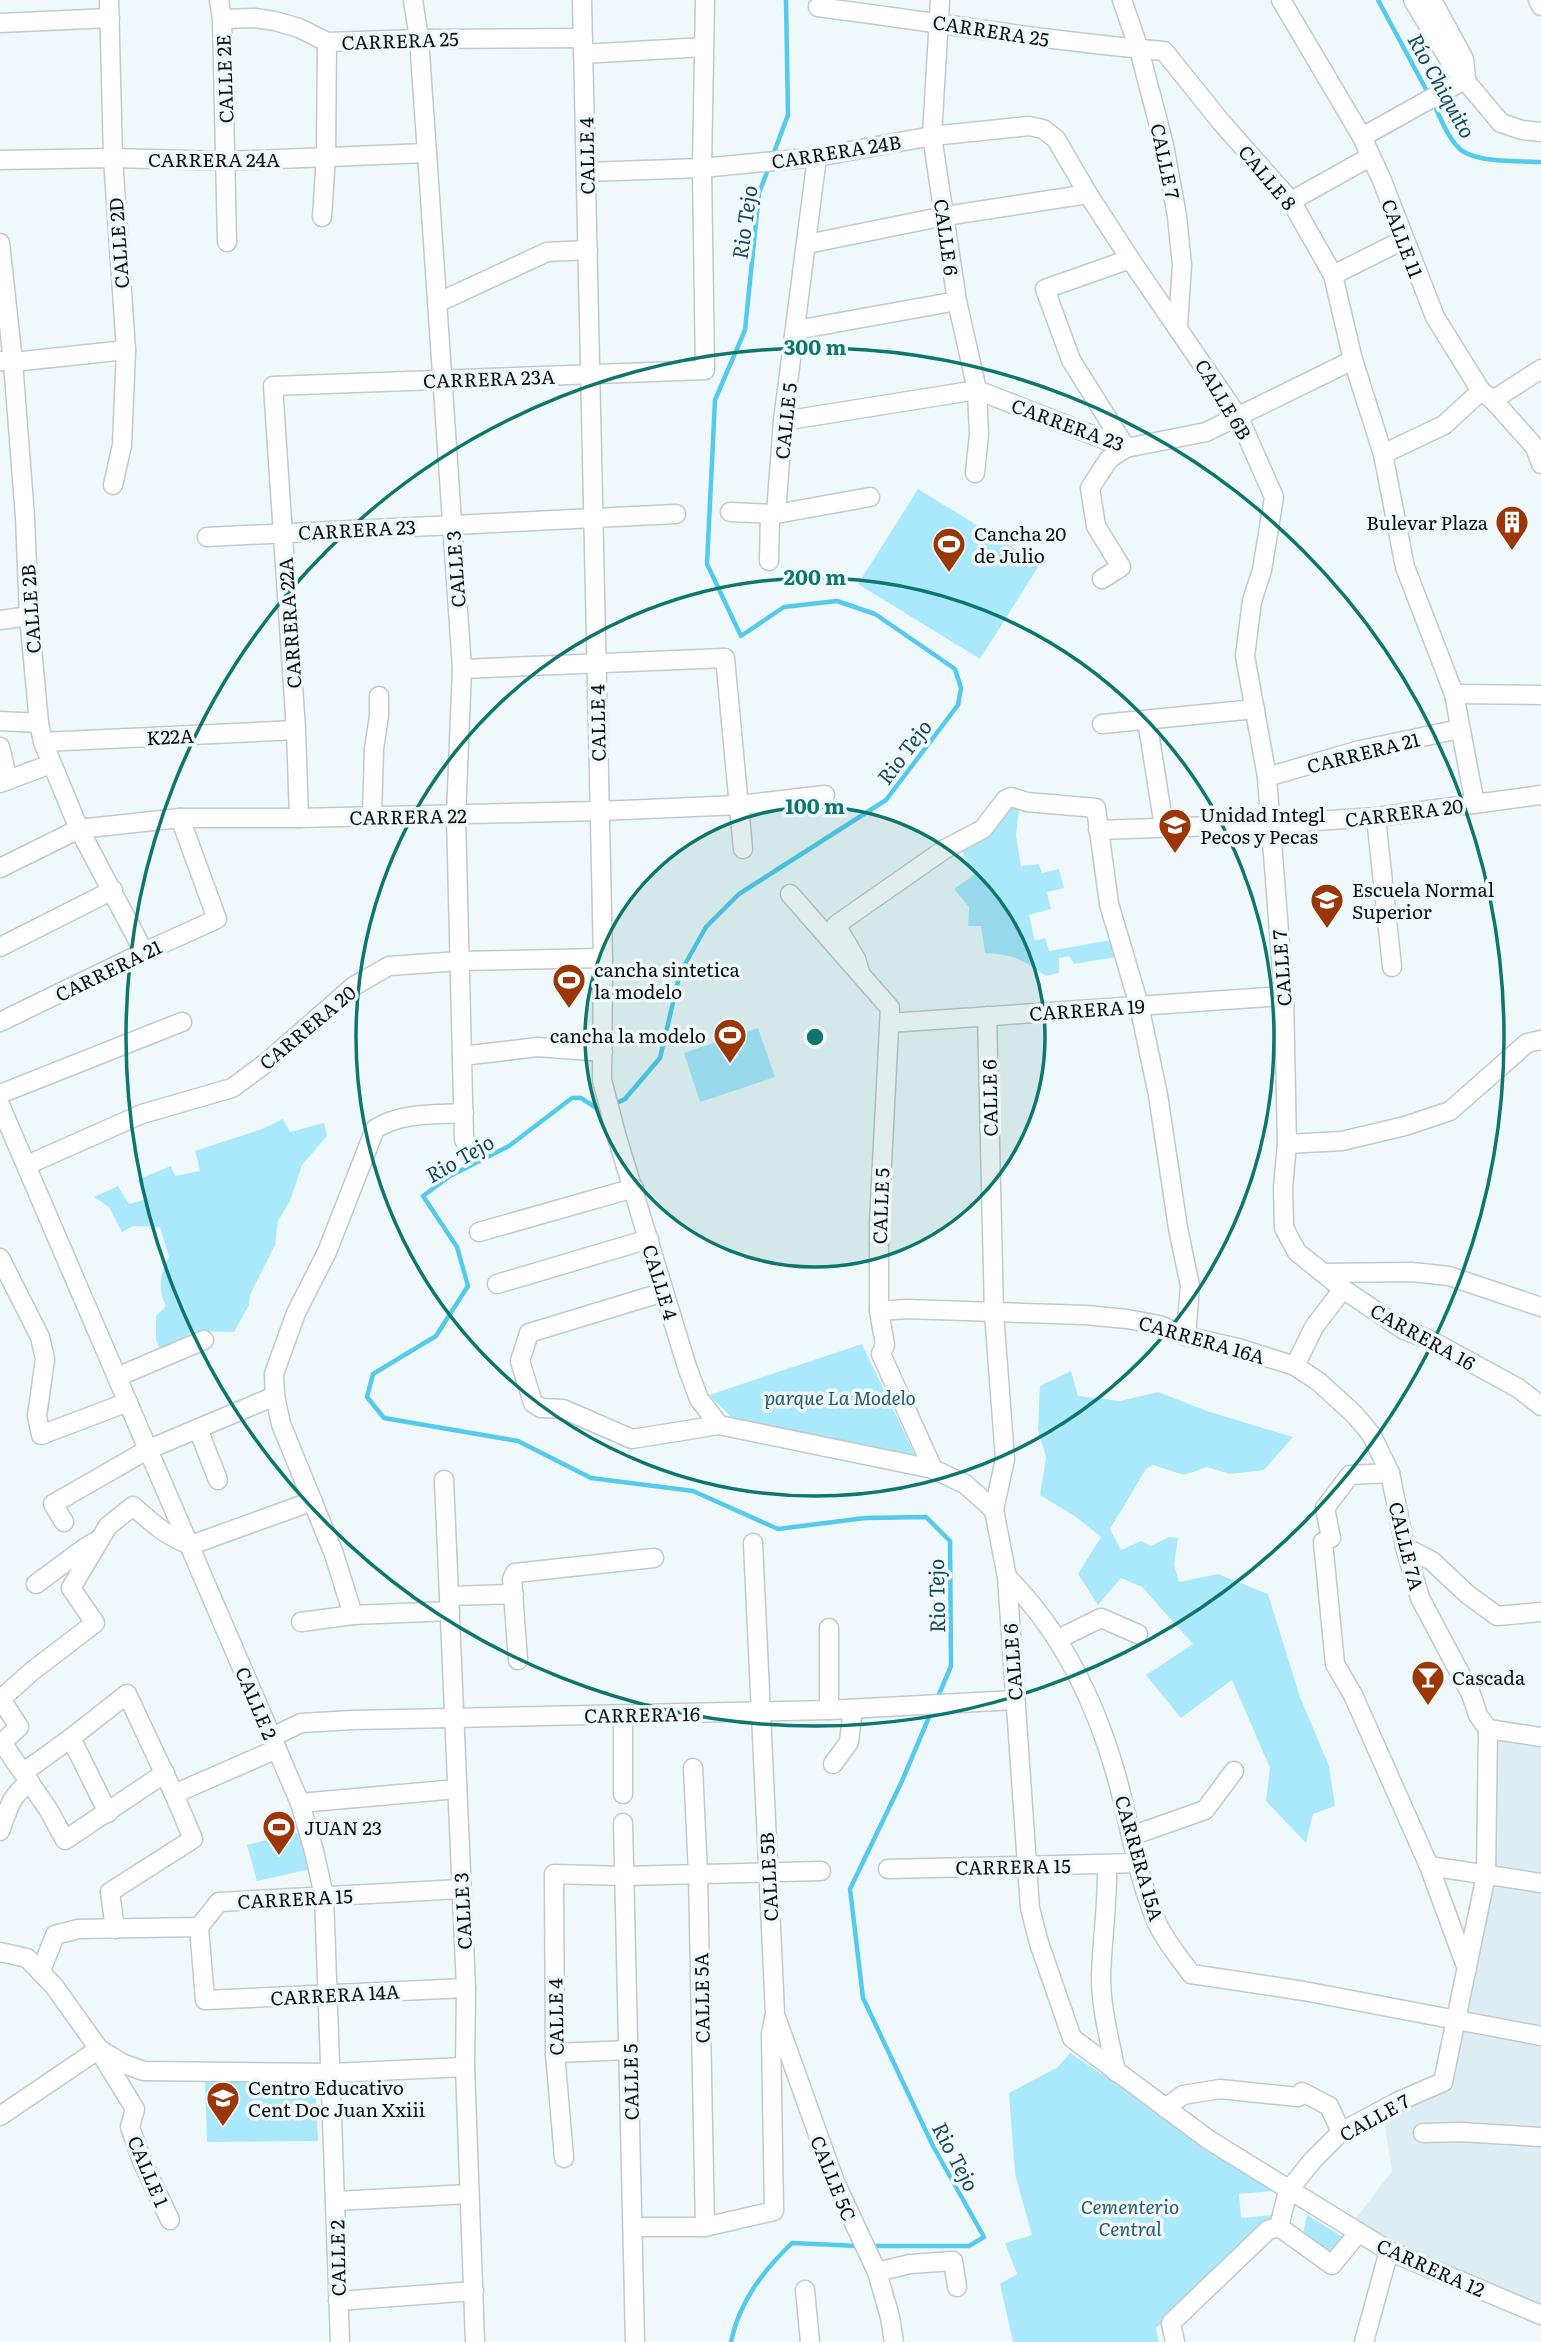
<svg xmlns="http://www.w3.org/2000/svg" width="1541" height="2342" viewBox="0 0 1541 2342" font-family="Literata,serif">
	<rect width="100%" height="100%" fill="#eff9fc"/>
	<!-- built -->
	<path fill="#dceef4" d="M1496,1734L1541,1741V2319L1348,2229L1392,2171L1383,2116L1447,2085Z"/>
	<!-- green -->
	<g fill="#aae8fc">
		<path d="M918,489L1040,564L980,659L858,584Z"/>
		<path d="M1008,802L1019,809L1016,835L1021,866L1039,864L1042,873L1059,869L1064,888L1047,892L1051,909L1029,915L1035,941L1045,938L1049,951L1111,940L1116,957L1074,964L1069,956L1059,958V973L1046,976C1023,960 1013,954 985,953L981,926H968L969,907L954,889L974,875L960,848Z"/>
		<path d="M758,1028L775,1077L700,1102L684,1053Z"/>
		<path d="M283,1119L290,1132L324,1123L327,1136L302,1165L290,1201L278,1221L275,1245L250,1295L249,1305L234,1332L194,1331L161,1352L156,1340V1316L166,1306C157,1288 160,1274 169,1257L160,1227L133,1226L122,1232L109,1207L94,1197L118,1186L129,1204L147,1199L137,1180L171,1166L175,1176L200,1171L195,1151L262,1129Z"/>
		<path d="M862,1344L915,1455L732,1418L709,1395Z"/>
		<path d="M1071,1371L1078,1396L1120,1401L1158,1392L1207,1411L1293,1437L1264,1470L1230,1474L1207,1467L1184,1475L1153,1465L1146,1469L1110,1529L1121,1550L1141,1541L1151,1546L1169,1537L1178,1538L1174,1564L1179,1582L1218,1574L1268,1594L1300,1697L1329,1766L1335,1806L1313,1814L1306,1843L1266,1801L1270,1768L1232,1680L1181,1718L1146,1675L1193,1644L1142,1587L1121,1578L1098,1605L1078,1574L1101,1537L1076,1517L1040,1495L1046,1458L1038,1429L1040,1386Z"/>
		<path d="M301,1832L311,1869L257,1881L247,1845Z"/>
		<path d="M1070,2053L1120,2086L1203,2146L1273,2185V2191L1239,2194L1241,2218L1275,2215L1276,2222L1265,2227L1156,2328L1159,2342H1013L1000,2284L1017,2274L1005,2243L1032,2235L1015,2174L1009,2093L1058,2067Z"/>
		<path d="M315,2079L318,2141L207,2142L205,2080Z"/>
		<path d="M1307,2215L1346,2239L1332,2258L1302,2238Z"/>
	</g>
	<g fill="none" stroke-linecap="round" stroke-linejoin="round">
		<!-- stream -->
		<g stroke="#55caec" stroke-width="4.5">
			<path d="M1378,0L1428,93"/>
			<path d="M1432,101C1440,116 1447,137 1460,149C1475,163 1521,161 1541,162"/>
			<path d="M773,155L788,115L786,0"/>
			<path d="M613,1105L625,1099L660,1058L680,973L706,927L739,894L886,800L958,705L961,688L955,669L875,614L837,601L784,607L741,636L707,564L715,400L745,330L759,193L769,167"/>
			<path d="M605,1109L601,1111L581,1098H572L509,1146L450,1176L423,1196L457,1247L468,1286L436,1336L373,1374L367,1397L384,1418L518,1441L591,1478L693,1491L778,1529L865,1518L926,1517L950,1541L951,1666L937,1699"/>
			<path d="M870,2246H969L984,2237L933,2146L863,1998L850,1889L902,1781L932,1710"/>
			<path d="M731,2342C739,2302 763,2271 792,2243L858,2246"/>
		</g>
		<defs>
			<g id="minor">
				<path d="M109,0L113,158L126,350L122,445L113,485"/>
				<path d="M219,0L222,19L227,242"/>
				<path d="M413,0L419,39L427,153L462,669L456,815L464,1140"/>
				<path d="M582,0L603,958L602,1080L616,1134L687,1367L699,1399L719,1425"/>
				<path d="M940,0L932,136L957,301L977,390L979,434L975,473"/>
				<path d="M1122,0L1139,49L1164,145L1177,216L1182,265L1178,326"/>
				<path d="M1281,0L1362,137L1381,178L1435,317L1481,391L1493,400L1535,447L1541,464"/>
				<path d="M1413,0L1453,66L1501,123L1522,130L1541,132"/>
				<path d="M1432,0L1464,59L1466,79"/>
				<path d="M1538,0L1541,6"/>
				<path d="M818,7C934,22 1048,41 1164,51L1221,122L1291,201L1333,275L1353,360L1383,454L1405,567L1454,694L1475,804"/>
				<path d="M222,19L254,18L275,21L299,28L327,42L419,39L583,38"/>
				<path d="M0,23L110,18"/>
				<path d="M583,54L704,47"/>
				<path d="M1362,137L1466,79"/>
				<path d="M0,160L113,158L226,161L427,153"/>
				<path d="M586,172L702,168L817,157L932,136L1029,126L1043,129L1056,139L1088,194L1130,259L1239,418L1274,497L1262,570L1252,601L1245,656L1267,777L1284,996L1287,1144L1283,1188L1284,1228L1297,1252L1343,1289L1404,1330L1428,1339L1518,1388L1541,1406"/>
				<path d="M1291,201L1370,157"/>
				<path d="M322,217L326,156L327,42"/>
				<path d="M0,243L13,362L25,517L29,616L39,723L43,742L79,829L144,952"/>
				<path d="M807,244L945,216L1088,194"/>
				<path d="M1333,275L1403,240"/>
				<path d="M437,303L547,252L588,250"/>
				<path d="M796,330L957,301"/>
				<path d="M0,361L13,362L126,350"/>
				<path d="M1493,400L1541,369"/>
				<path d="M783,421L977,390L1126,448L1206,432L1353,360"/>
				<path d="M1383,454L1444,425L1481,391"/>
				<path d="M730,512L776,514L783,421L817,157"/>
				<path d="M776,514L870,497"/>
				<path d="M207,537L676,514"/>
				<path d="M769,561L770,515"/>
				<path d="M1102,579L1121,567L1096,526L1090,488L1109,459L1126,448L1071,360L1045,289L1130,259"/>
				<path d="M0,620L29,616"/>
				<path d="M462,669L725,658L743,849"/>
				<path d="M1454,694L1541,695"/>
				<path d="M1147,720L1164,827"/>
				<path d="M0,721L39,723"/>
				<path d="M1102,724L1255,709"/>
				<path d="M43,742L296,730"/>
				<path d="M0,747L8,780"/>
				<path d="M1267,777L1360,750L1460,729"/>
				<path d="M0,783L51,764"/>
				<path d="M372,816L374,749L379,716V696"/>
				<path d="M1376,817L1392,967"/>
				<path d="M299,818L296,730L273,386L705,370L702,168L705,0"/>
				<path d="M1098,830L1270,824L1376,817L1541,795"/>
				<path d="M0,868L79,829L180,818H299L599,811L740,805L825,795"/>
				<path d="M790,894L890,1008L879,1222V1311L885,1345L881,1354L933,1469L965,1484L994,1510"/>
				<path d="M0,947L113,890"/>
				<path d="M860,972L856,959L836,925L945,849L983,829L1005,800L1011,797L1027,802L1096,808L1109,904L1139,1005L1158,1095L1178,1228L1190,1286L1186,1336"/>
				<path d="M987,1016L994,1313L1005,1459L994,1510L1007,1577L1030,1908L1039,1943L1072,2038L1209,2140L1389,2251L1541,2315"/>
				<path d="M0,1022L144,952L217,919L180,818"/>
				<path d="M889,1023L1284,996"/>
				<path d="M462,1056L538,1047L603,1052"/>
				<path d="M0,1094L182,1022"/>
				<path d="M0,1105L300,1803L314,1851L324,1896L340,2342"/>
				<path d="M1287,1144L1342,1141L1405,1126L1450,1111L1527,1043L1541,1040"/>
				<path d="M27,1165L142,1114L232,1088L266,1063L354,986L389,966L460,961L603,958"/>
				<path d="M479,1232L634,1188"/>
				<path d="M0,1258L40,1337L45,1359L37,1416L41,1435L128,1402"/>
				<path d="M1324,1273L1412,1272L1449,1276L1541,1307"/>
				<path d="M497,1284L649,1239"/>
				<path d="M664,1292L529,1333L520,1361L533,1403L541,1408L563,1409L632,1439L719,1425L933,1469"/>
				<path d="M879,1311L907,1309L1085,1315L1127,1319L1159,1325L1186,1336L1238,1348L1295,1366L1319,1382L1354,1414L1371,1434L1390,1473L1405,1547L1420,1598L1471,1694L1478,1715L1488,1729"/>
				<path d="M1295,1366L1314,1327L1343,1289"/>
				<path d="M117,1377L204,1340"/>
				<path d="M198,1429L218,1480"/>
				<path d="M1390,1473L1350,1475L1325,1508L1331,1538L1323,1542L1335,1664L1353,1695L1429,1866L1467,1969"/>
				<path d="M444,1480L466,1988L465,2067L475,2342"/>
				<path d="M64,1522L53,1504L147,1450L275,1396"/>
				<path d="M1405,1547L1432,1561L1467,1594L1497,1616L1541,1612"/>
				<path d="M1007,1577C1060,1630 1094,1699 1115,1771C1130,1822 1136,1876 1158,1925C1166,1942 1180,1958 1191,1974L1304,1991L1541,2036"/>
				<path d="M36,1584L86,1547L100,1539"/>
				<path d="M450,1596L514,1594"/>
				<path d="M353,1615L334,1554L281,1424L275,1396L274,1374L296,1313L327,1252L375,1129C402,1112 434,1115 464,1113"/>
				<path d="M301,1622L353,1615L450,1611"/>
				<path d="M829,1628V1710"/>
				<path d="M1058,1639L1101,1618L1138,1634"/>
				<path d="M518,1660L512,1579L515,1573L654,1558"/>
				<path d="M623,1715V1794"/>
				<path d="M1488,1729L1541,1737"/>
				<path d="M272,1737L301,1723L353,1720L829,1710L1015,1700"/>
				<path d="M71,1738L108,1813"/>
				<path d="M3,1744L48,1809L65,1840L165,1773"/>
				<path d="M0,1745L19,1727L1,1699L31,1672L95,1623L71,1588L108,1526L133,1506C151,1522 167,1537 191,1545L313,1501"/>
				<path d="M833,1764L849,1742L853,1709"/>
				<path d="M693,1768L698,1873L705,2227"/>
				<path d="M24,1772L71,1738L127,1694L174,1794L193,1839L110,1892L115,1929"/>
				<path d="M174,1794L277,1749"/>
				<path d="M300,1803L457,1789"/>
				<path d="M623,1823L635,2342"/>
				<path d="M0,1831C9,1809 9,1797 30,1782"/>
				<path d="M1131,1836L1205,1810L1234,1771"/>
				<path d="M1107,1864C1108,1902 1102,1939 1101,1977C1101,2009 1110,2041 1116,2072"/>
				<path d="M1429,1866L1541,1883"/>
				<path d="M888,1869L1138,1863"/>
				<path d="M199,1927L205,2000L466,1988"/>
				<path d="M199,1927L219,1902L461,1889"/>
				<path d="M0,1952L27,1958L54,1986L99,2049L124,2064L144,2071L332,2073L465,2067"/>
				<path d="M41,1971L55,1935L78,1929L199,1927"/>
				<path d="M777,2020L835,2182L877,2272L890,2317L894,2342"/>
				<path d="M100,2052L135,2109L130,2127L142,2161L170,2220"/>
				<path d="M555,2053L630,2050"/>
				<path d="M1165,2108L1183,2095L1220,2089L1298,2097L1302,2092L1329,2106L1341,2132"/>
				<path d="M0,2116L99,2049"/>
				<path d="M1423,2133L1461,2132L1541,2137"/>
				<path d="M564,2158L555,2053L554,1874L623,1876L821,1871"/>
				<path d="M336,2201L469,2194"/>
				<path d="M633,2227H705L774,2211L771,2034L775,2013L753,1543"/>
				<path d="M1279,2227L1332,2265L1358,2233"/>
				<path d="M877,2272L910,2264L953,2261L957,2287"/>
				<path d="M805,2290L810,2342"/>
				<path d="M338,2301L474,2291"/>
				<path d="M1175,2342L1171,2323L1268,2230L1279,2227L1288,2191L1313,2160L1341,2132L1397,2102L1443,2082L1486,1875L1488,1729"/>
				<path d="M1364,2342L1389,2251"/>
			</g>
		</defs>
		<!-- minor casing -->
		<use href="#minor" stroke="#c0c9cc" stroke-width="21"/>
		<!-- minor -->
		<use href="#minor" stroke="#fff" stroke-width="18"/>
	</g>
	<!-- distance rings -->
	<circle cx="815" cy="1037" r="230" fill="#0f766e" fill-opacity=".12"/>
	<g fill="none" stroke="#0f766e" stroke-width="3.5">
		<circle cx="815" cy="1037" r="230"/>
		<circle cx="815" cy="1037" r="459"/>
		<circle cx="815" cy="1037" r="689"/>
	</g>
	<!-- icons -->
	<defs>
		<symbol id="building-pin" viewBox="-11 -11 22 30"><path d="M0 17L-7.5 6A9.5 9.5 0 1 1 7.5 6Z" fill="#9b3607" stroke="#eff9fc"/><path d="M-4-6H4V6H1V3H-1V6H-4ZM-2.5-4.3h1.7v1.8h-1.7ZM.8-4.3h1.7v1.8H.8ZM-2.5-1h1.7V.8h-1.7ZM.8-1h1.7V.8H.8Z" fill="#fff"/></symbol>
		<symbol id="stadium-pin" viewBox="-11 -11 22 30"><path d="M0 17L-7.5 6A9.5 9.5 0 1 1 7.5 6Z" fill="#9b3607" stroke="#eff9fc"/><path d="M0-5a6.5 5 0 1 0 0 10a6.5 5 0 1 0 0-10ZM-3.5-1.8h7v3.6h-7Z" fill="#fff"/></symbol>
		<symbol id="school-pin" viewBox="-11 -11 22 30"><path d="M0 17L-7.5 6A9.5 9.5 0 1 1 7.5 6Z" fill="#9b3607" stroke="#eff9fc"/><path d="M0-5L7-2L0 1L-7-2ZM-4 1L0 2.5L4 1V4Q0 6-4 4Z" fill="#fff"/></symbol>
		<symbol id="bar-pin" viewBox="-11 -11 22 30"><path d="M0 17L-7.5 6A9.5 9.5 0 1 1 7.5 6Z" fill="#9b3607" stroke="#eff9fc"/><path d="M-6-5H6L.8 .8V4.5H3.5V6h-7V4.5H-.8V.8Z" fill="#fff"/></symbol>
	</defs>
	<g fill-rule="evenodd">
		<use href="#building-pin" x="1493" y="503" width="38" height="52"/>
		<use href="#stadium-pin" x="930" y="525" width="38" height="52"/>
		<use href="#school-pin" x="1156" y="806" width="38" height="52"/>
		<use href="#school-pin" x="1308" y="881" width="38" height="52"/>
		<use href="#stadium-pin" x="550" y="961" width="38" height="52"/>
		<use href="#stadium-pin" x="711" y="1016" width="38" height="52"/>
		<use href="#bar-pin" x="1409" y="1658" width="38" height="52"/>
		<use href="#stadium-pin" x="260" y="1808" width="38" height="52"/>
		<use href="#school-pin" x="204" y="2079" width="38" height="52"/>
	</g>
	<g text-anchor="middle" dominant-baseline="central" stroke-width="7" stroke-linejoin="round" paint-order="stroke">
		<!-- street labels -->
		<g font-size="19" fill="#0d1011" stroke="#eff9fc">
			<text transform="translate(991 30) rotate(9)">CARRERA 25</text>
			<text transform="translate(400 40) rotate(-2)">CARRERA 25</text>
			<text transform="translate(224 79) rotate(-92)">CALLE 2E</text>
			<text transform="translate(836 151) rotate(-9)">CARRERA 24B</text>
			<text transform="translate(586 156) rotate(-91)">CALLE 4</text>
			<text x="214" y="159">CARRERA 24A</text>
			<text transform="translate(1166 161) rotate(78)">CALLE 7</text>
			<text transform="translate(1268 177) rotate(50)">CALLE 8</text>
			<text transform="translate(947 237) rotate(82)">CALLE 6</text>
			<text transform="translate(1403 238) rotate(69)">CALLE 11</text>
			<text transform="translate(118 243) rotate(-94)">CALLE 2D</text>
			<text transform="translate(489 378) rotate(-2)">CARRERA 23A</text>
			<text transform="translate(1224 399) rotate(59)">CALLE 6B</text>
			<text transform="translate(785 421) rotate(-84)">CALLE 5</text>
			<text transform="translate(1068 424) rotate(20)">CARRERA 23</text>
			<text transform="translate(357 529) rotate(-3)">CARRERA 23</text>
			<text transform="translate(455 569) rotate(-94)">CALLE 3</text>
			<text transform="translate(30 609) rotate(-94)">CALLE 2B</text>
			<text transform="translate(289 623) rotate(-94)">CARRERA 22A</text>
			<text transform="translate(597 723) rotate(-91)">CALLE 4</text>
			<text transform="translate(170 736) rotate(-3)">K22A</text>
			<text transform="translate(1363 752) rotate(-14)">CARRERA 21</text>
			<text transform="translate(1404 812) rotate(-7)">CARRERA 20</text>
			<text transform="translate(408 816) rotate(-1)">CARRERA 22</text>
			<text transform="translate(1281 968) rotate(-94)">CALLE 7</text>
			<text transform="translate(108 970) rotate(-26)">CARRERA 21</text>
			<text transform="translate(1087 1009) rotate(-4)">CARRERA 19</text>
			<text transform="translate(307 1027) rotate(-40)">CARRERA 20</text>
			<text transform="translate(989 1098) rotate(-91)">CALLE 6</text>
			<text transform="translate(880 1206) rotate(-88)">CALLE 5</text>
			<text transform="translate(661 1282) rotate(73)">CALLE 4</text>
			<text transform="translate(1423 1336) rotate(29)">CARRERA 16</text>
			<text transform="translate(1202 1339) rotate(16)">CARRERA 16A</text>
			<text transform="translate(1407 1546) rotate(76)">CALLE 7A</text>
			<text transform="translate(1012 1662) rotate(-94)">CALLE 6</text>
			<text transform="translate(257 1703) rotate(67)">CALLE 2</text>
			<text transform="translate(642 1714) rotate(-1)">CARRERA 16</text>
			<text transform="translate(1140 1858) rotate(74)">CARRERA 15A</text>
			<text transform="translate(1013 1866) rotate(-1)">CARRERA 15</text>
			<text transform="translate(768 1877) rotate(-93)">CALLE 5B</text>
			<text transform="translate(295 1898) rotate(-3)">CARRERA 15</text>
			<text transform="translate(462 1911) rotate(-93)">CALLE 3</text>
			<text transform="translate(335 1994) rotate(-3)">CARRERA 14A</text>
			<text transform="translate(701 1998) rotate(-91)">CALLE 5A</text>
			<text transform="translate(555 2017) rotate(-91)">CALLE 4</text>
			<text transform="translate(630 2082) rotate(-91)">CALLE 5</text>
			<text transform="translate(1374 2117) rotate(-29)">CALLE 7</text>
			<text transform="translate(149 2171) rotate(67)">CALLE 1</text>
			<text transform="translate(834 2178) rotate(68)">CALLE 5C</text>
			<text transform="translate(337 2258) rotate(-91)">CALLE 2</text>
			<text transform="translate(1431 2267) rotate(24)">CARRERA 12</text>
		</g>
		<!-- poi labels -->
		<g font-size="19" fill="#0d1011" stroke="#eff9fc" text-anchor="start">
			<text x="1488" y="522" text-anchor="end">Bulevar Plaza</text>
			<text x="974" y="533">Cancha 20<tspan x="974" dy="22">de Julio</tspan></text>
			<text x="1200" y="814">Unidad Integl<tspan x="1200" dy="22">Pecos y Pecas</tspan></text>
			<text x="1352" y="889">Escuela Normal<tspan x="1352" dy="22">Superior</tspan></text>
			<text x="594" y="969">cancha sintetica<tspan x="594" dy="22">la modelo</tspan></text>
			<text x="706" y="1035" text-anchor="end">cancha la modelo</text>
			<text x="1452" y="1677">Cascada</text>
			<text x="304" y="1827">JUAN 23</text>
			<text x="248" y="2087">Centro Educativo<tspan x="248" dy="22">Cent Doc Juan Xxiii</tspan></text>
		</g>
		<!-- park labels -->
		<g font-size="19" font-style="italic" fill="#285968" stroke="#eff9fc">
			<text x="840" y="1397">parque La Modelo</text>
			<text x="1130" y="2206">Cementerio<tspan x="1130" dy="22">Central</tspan></text>
		</g>
		<!-- water labels -->
		<g font-size="21" font-style="italic" fill="#154856" stroke="#eff9fc">
			<text transform="translate(1443 85) rotate(61)">Río Chiquito</text>
			<text transform="translate(743 222) rotate(-82)">Rio Tejo</text>
			<text transform="translate(903 751) rotate(-53)">Rio Tejo</text>
			<text transform="translate(459 1157) rotate(-30)">Rio Tejo</text>
			<text transform="translate(935 1596) rotate(-91)">Rio Tejo</text>
			<text transform="translate(957 2156) rotate(62)">Rio Tejo</text>
		</g>
	</g>
	<circle cx="815" cy="1037" r="10" fill="#0f766e" stroke="#eff9fc" stroke-width="3.5"/>
	<g font-size="21" text-anchor="middle" font-weight="bold" fill="#0f766e" stroke="#eff9fc" stroke-width="7" stroke-linejoin="round" paint-order="stroke">
		<text x="815" y="355">300 m</text>
		<text x="815" y="585">200 m</text>
		<text x="815" y="814">100 m</text>
	</g>
</svg>
